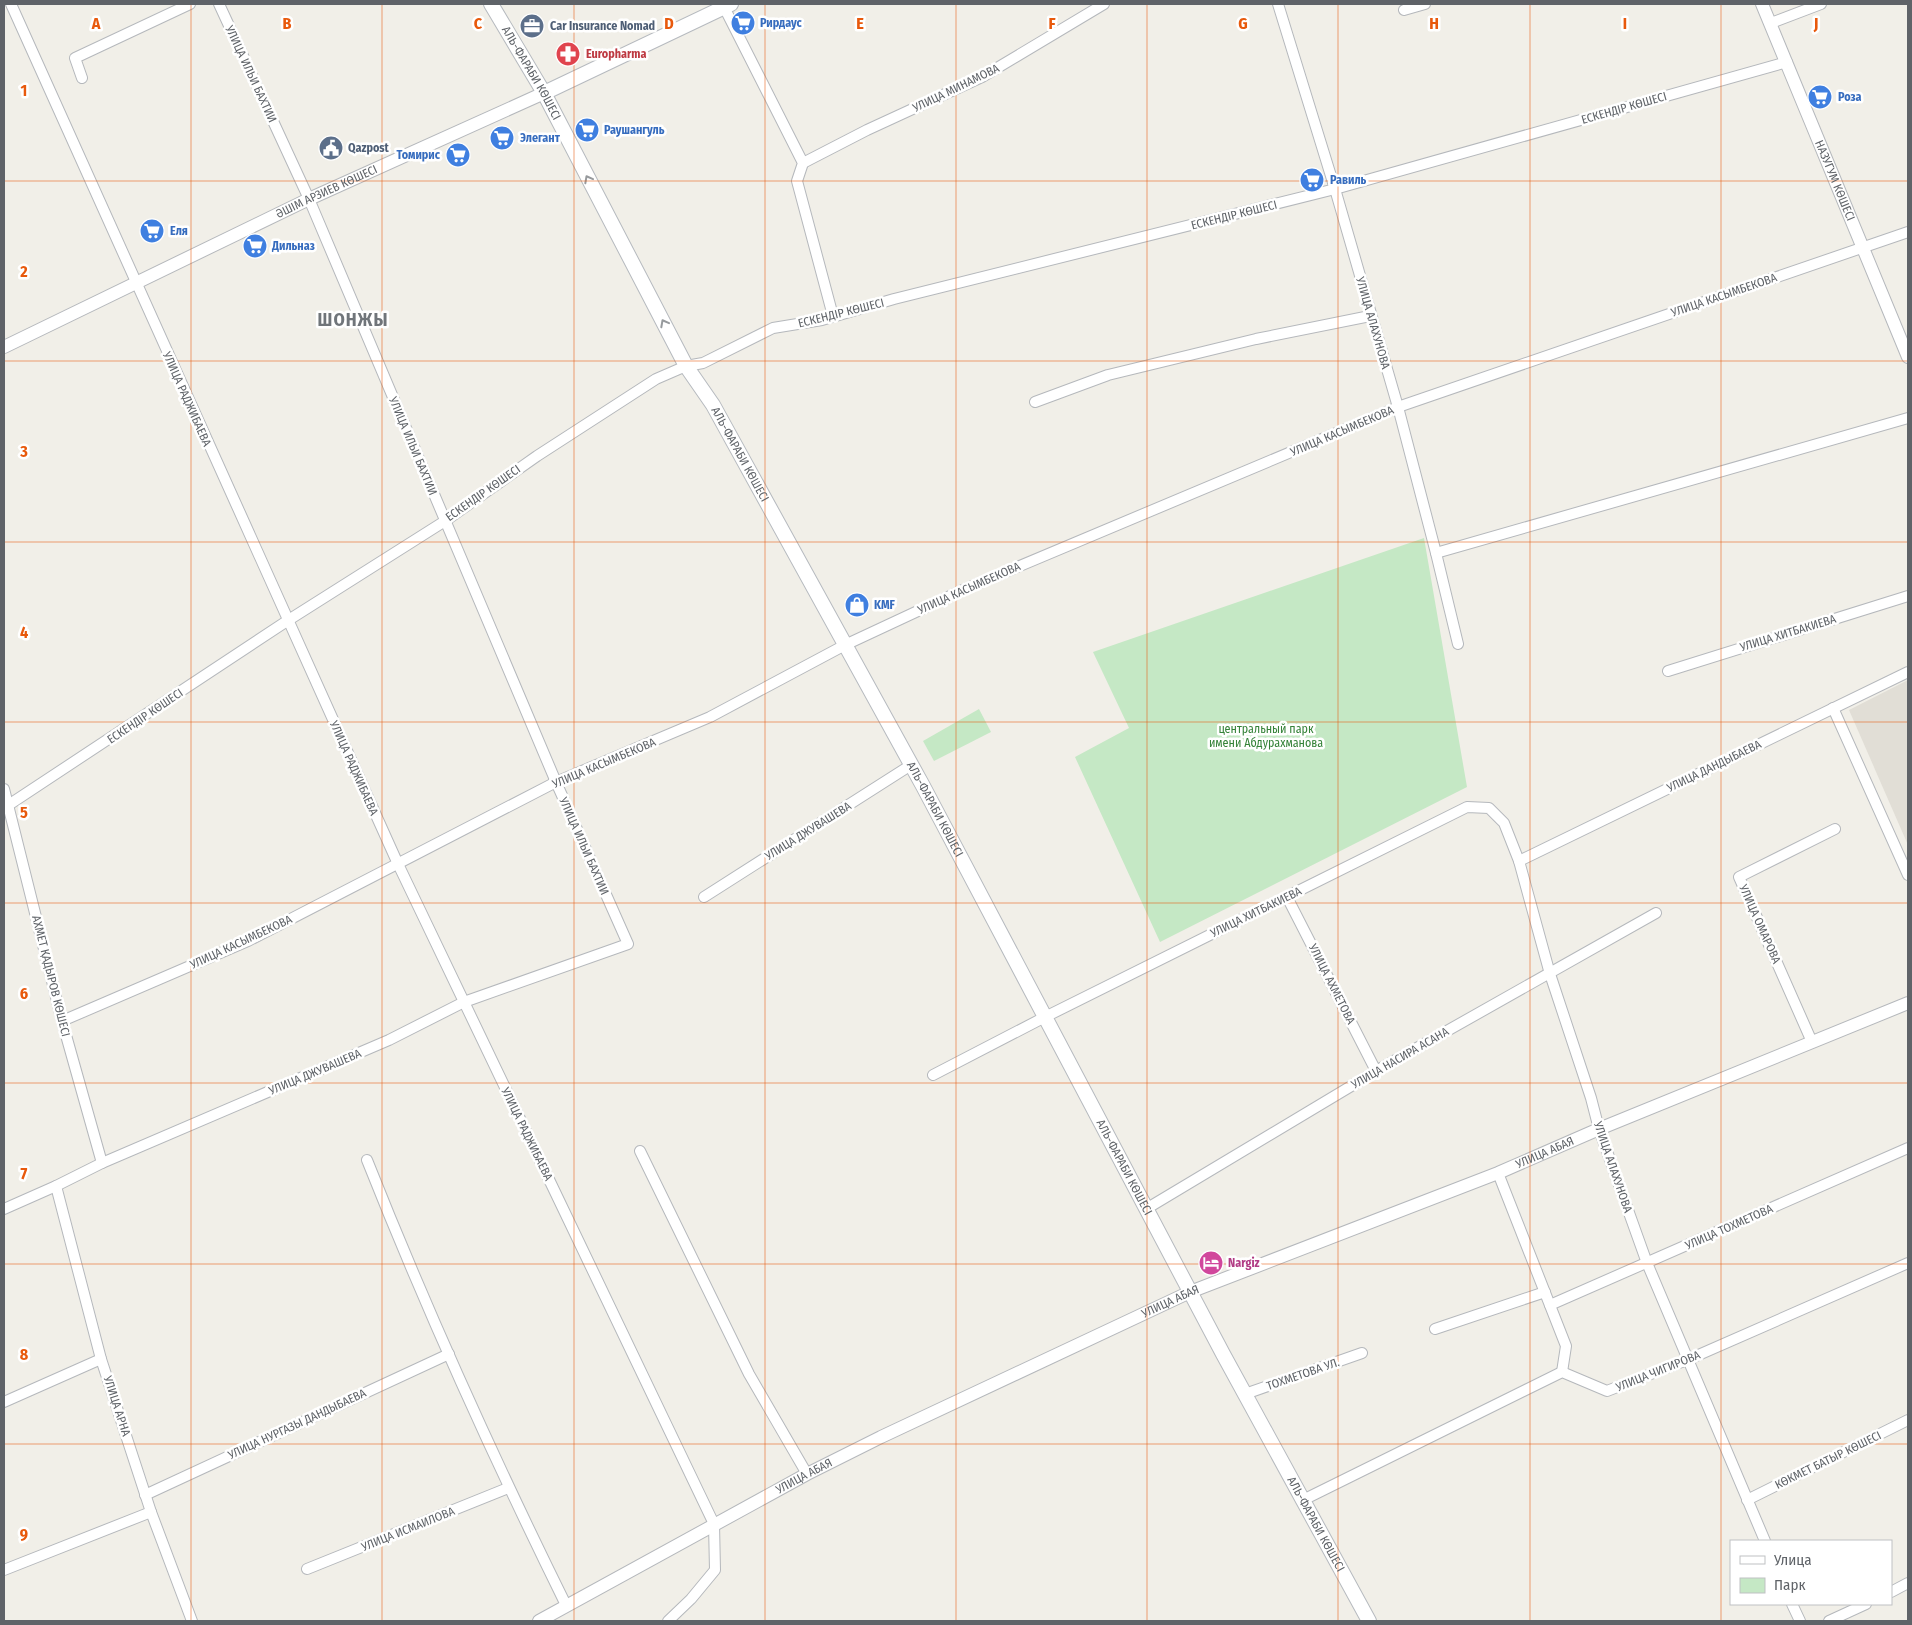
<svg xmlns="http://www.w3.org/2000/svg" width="1912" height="1625" viewBox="0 0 1912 1625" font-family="'Fira Sans Condensed',sans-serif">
	<rect width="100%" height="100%" fill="#f1efe8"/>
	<!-- education -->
	<path fill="#e1ded6" d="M1908,680V845L1849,710Z"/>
	<!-- green -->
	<g fill="#c5e8c5">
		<path d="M1424,538L1467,787L1160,942L1075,757L1129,728L1093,652Z"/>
		<path d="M979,709L991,732L934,761L923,741Z"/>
	</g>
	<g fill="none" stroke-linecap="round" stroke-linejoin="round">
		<defs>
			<g id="minor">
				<path d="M11,4L398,864L714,1524L715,1570L691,1599L668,1621"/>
				<path d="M1278,4L1335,189L1398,407L1436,553L1458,644"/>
				<path d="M724,7L803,163L797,181L833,316"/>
				<path d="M1404,10L1425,4"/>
				<path d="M1771,23L1821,4"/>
				<path d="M82,78L75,58L190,4"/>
				<path d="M803,163L867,130L982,77L1104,4"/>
				<path d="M1035,402L1108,375L1256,339L1370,316"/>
				<path d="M1436,553L1908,418"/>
				<path d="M1668,671L1908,596"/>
				<path d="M1833,708L1908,875"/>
				<path d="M4,789L62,1021L102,1163"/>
				<path d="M4,808L287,621L445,521L537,456L656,379L686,366L703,363L773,328L822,320L894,299L1335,189L1787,62"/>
				<path d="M1519,861L1908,672"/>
				<path d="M704,897L911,765"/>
				<path d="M1287,897L1376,1071"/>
				<path d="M62,1021L248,941L556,782L710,717L845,645L965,589L1398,407L1908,232"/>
				<path d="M1812,1042L1739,877L1835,829"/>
				<path d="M933,1075L1045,1017L1467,807L1489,808L1504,823L1519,861L1550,974L1591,1098L1599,1129L1647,1263L1765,1541"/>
				<path d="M640,1151L749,1374L807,1474"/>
				<path d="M367,1160C427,1311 494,1459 566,1605"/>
				<path d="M1498,1173L1566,1346L1562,1372"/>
				<path d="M56,1186L101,1359L151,1512L192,1621"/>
				<path d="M4,1209L56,1186L102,1163L389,1040L464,1002L628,944L556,782L309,199L219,4"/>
				<path d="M1146,1209L1383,1067L1656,913"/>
				<path d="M1550,1305L1908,1148"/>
				<path d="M1435,1329L1545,1292"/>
				<path d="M1245,1394L1362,1353"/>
				<path d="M4,1402L101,1359"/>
				<path d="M145,1495L449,1354"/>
				<path d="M1303,1500L1562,1372L1607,1391L1687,1360L1908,1263"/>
				<path d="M1747,1500L1908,1420"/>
				<path d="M307,1569L508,1488"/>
				<path d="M4,1570L151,1512"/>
				<path d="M1891,1592L1908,1583"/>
				<path d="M1792,1604L1800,1621"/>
				<path d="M1829,1621L1866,1604"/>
			</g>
			<g id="tertiary">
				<path id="s1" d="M1762,4L1908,357"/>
				<path id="s2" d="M4,347L309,199L544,93"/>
				<path id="s3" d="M539,1621L807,1474L881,1437L1190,1292L1498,1173L1599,1129L1908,1003"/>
			</g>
			<g id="secondary">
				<path id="s4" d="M491,4L544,93L686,366L713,405L923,786L1223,1354L1369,1621"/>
				<path d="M544,93L731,4"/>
			</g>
		</defs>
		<!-- minor casing -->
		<use href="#minor" stroke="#b5b8bc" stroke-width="12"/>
		<!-- tertiary casing -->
		<use href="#tertiary" stroke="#b5b8bc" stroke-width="14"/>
		<!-- secondary casing -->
		<use href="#secondary" stroke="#b6babf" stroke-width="16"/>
		<!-- minor -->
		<use href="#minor" stroke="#fff" stroke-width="10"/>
		<!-- tertiary -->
		<use href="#tertiary" stroke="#fff" stroke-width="12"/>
		<!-- secondary -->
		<use href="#secondary" stroke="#fff" stroke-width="14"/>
	</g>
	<!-- one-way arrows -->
	<defs><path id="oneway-chevron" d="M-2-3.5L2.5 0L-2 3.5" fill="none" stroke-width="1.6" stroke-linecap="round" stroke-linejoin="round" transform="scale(1.25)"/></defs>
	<g stroke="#979a9d">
		<use href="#oneway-chevron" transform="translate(588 179) rotate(-118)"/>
		<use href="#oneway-chevron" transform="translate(664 323) rotate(-118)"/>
	</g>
	<!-- grid -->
	<path fill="none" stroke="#e8590c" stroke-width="1" stroke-opacity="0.55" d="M191,4V1621M382,4V1621M574,4V1621M765,4V1621M956,4V1621M1147,4V1621M1338,4V1621M1530,4V1621M1721,4V1621M4,181H1908M4,361H1908M4,542H1908M4,722H1908M4,903H1908M4,1083H1908M4,1264H1908M4,1444H1908"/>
	<!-- icons -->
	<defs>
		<symbol id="supermarket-disc" viewBox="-11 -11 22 22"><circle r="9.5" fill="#3f7fe0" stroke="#fff"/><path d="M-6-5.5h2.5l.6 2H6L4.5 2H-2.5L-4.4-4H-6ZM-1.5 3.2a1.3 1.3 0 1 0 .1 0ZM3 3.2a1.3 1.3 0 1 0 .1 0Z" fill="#fff"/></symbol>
		<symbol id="office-disc" viewBox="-11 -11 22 22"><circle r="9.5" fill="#5c6f8a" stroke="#fff"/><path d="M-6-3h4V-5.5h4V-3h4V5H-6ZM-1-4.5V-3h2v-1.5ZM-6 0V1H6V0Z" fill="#fff"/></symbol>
		<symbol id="pharmacy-disc" viewBox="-11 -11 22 22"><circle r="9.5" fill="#e0444e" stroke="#fff"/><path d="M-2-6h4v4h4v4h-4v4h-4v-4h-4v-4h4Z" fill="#fff"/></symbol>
		<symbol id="civic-disc" viewBox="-11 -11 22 22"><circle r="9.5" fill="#5c6f8a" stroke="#fff"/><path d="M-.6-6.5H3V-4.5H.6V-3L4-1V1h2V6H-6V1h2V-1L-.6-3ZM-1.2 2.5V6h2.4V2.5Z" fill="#fff"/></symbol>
		<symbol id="shop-disc" viewBox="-11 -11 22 22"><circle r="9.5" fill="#3f7fe0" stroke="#fff"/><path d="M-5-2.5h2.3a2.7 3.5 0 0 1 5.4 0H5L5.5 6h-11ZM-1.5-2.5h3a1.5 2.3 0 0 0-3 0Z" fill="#fff"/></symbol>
		<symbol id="hotel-disc" viewBox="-11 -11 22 22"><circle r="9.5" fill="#d1479c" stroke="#fff"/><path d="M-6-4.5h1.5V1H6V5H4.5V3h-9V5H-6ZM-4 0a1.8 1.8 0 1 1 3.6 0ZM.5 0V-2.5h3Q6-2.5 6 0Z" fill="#fff"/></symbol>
	</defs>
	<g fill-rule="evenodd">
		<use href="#supermarket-disc" x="729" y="9" width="28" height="28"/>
		<use href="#office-disc" x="518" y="12" width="28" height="28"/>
		<use href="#pharmacy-disc" x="554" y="40" width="28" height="28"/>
		<use href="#supermarket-disc" x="1806" y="83" width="28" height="28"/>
		<use href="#supermarket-disc" x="573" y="116" width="28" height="28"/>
		<use href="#supermarket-disc" x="488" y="124" width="28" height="28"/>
		<use href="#civic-disc" x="317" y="134" width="28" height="28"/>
		<use href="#supermarket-disc" x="444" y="141" width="28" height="28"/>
		<use href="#supermarket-disc" x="1298" y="166" width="28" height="28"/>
		<use href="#supermarket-disc" x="138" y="217" width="28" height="28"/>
		<use href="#supermarket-disc" x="241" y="232" width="28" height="28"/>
		<use href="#shop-disc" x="843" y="591" width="28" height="28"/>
		<use href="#hotel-disc" x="1197" y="1249" width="28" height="28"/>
	</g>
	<g text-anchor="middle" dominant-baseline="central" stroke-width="5" stroke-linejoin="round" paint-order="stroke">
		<!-- shop labels -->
		<g font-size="12" font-weight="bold" fill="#366cbe" stroke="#fff" text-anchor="start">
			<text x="760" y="23">Рирдаус</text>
			<text x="1838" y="97">Роза</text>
			<text x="604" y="130">Раушангуль</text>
			<text x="520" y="138">Элегант</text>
			<text x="440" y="155" text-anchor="end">Томирис</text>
			<text x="1330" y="180">Равиль</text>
			<text x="170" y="231">Еля</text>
			<text x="272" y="246">Дильназ</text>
			<text x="874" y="605">KMF</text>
		</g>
		<!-- service labels -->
		<g font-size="12" font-weight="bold" fill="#4e5e75" stroke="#fff" text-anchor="start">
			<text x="550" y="26">Car Insurance Nomad</text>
			<text x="348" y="148">Qazpost</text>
		</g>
		<!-- health labels -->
		<g font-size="12" font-weight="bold" fill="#be3a42" stroke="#fff" text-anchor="start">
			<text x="586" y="54">Europharma</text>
		</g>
		<!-- street labels -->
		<g font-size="12" fill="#5f6368" stroke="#fff">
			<text stroke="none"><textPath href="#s4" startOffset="80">АЛЬ-ФАРАБИ КӨШЕСІ</textPath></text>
			<text transform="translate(251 74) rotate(65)">УЛИЦА ИЛЬИ БАХТИИ</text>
			<text transform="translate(956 88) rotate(-26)">УЛИЦА МИНАМОВА</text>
			<text transform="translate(1624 108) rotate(-16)">ЕСКЕНДІР КӨШЕСІ</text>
			<text stroke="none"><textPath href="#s1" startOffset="191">НАЗУГУМ КӨШЕСІ</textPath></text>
			<text stroke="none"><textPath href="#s2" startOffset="358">ӘШІМ АРЗИЕВ КӨШЕСІ</textPath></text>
			<text transform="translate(1234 215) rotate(-14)">ЕСКЕНДІР КӨШЕСІ</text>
			<text transform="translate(1724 295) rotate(-19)">УЛИЦА КАСЫМБЕКОВА</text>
			<text transform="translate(841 313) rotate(-14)">ЕСКЕНДІР КӨШЕСІ</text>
			<text transform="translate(1373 323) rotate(74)">УЛИЦА АЛАХУНОВА</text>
			<text transform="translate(187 399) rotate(66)">УЛИЦА РАДЖИБАЕВА</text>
			<text transform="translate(1342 431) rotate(-23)">УЛИЦА КАСЫМБЕКОВА</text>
			<text transform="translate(413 446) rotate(67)">УЛИЦА ИЛЬИ БАХТИИ</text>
			<text stroke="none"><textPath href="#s4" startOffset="515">АЛЬ-ФАРАБИ КӨШЕСІ</textPath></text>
			<text transform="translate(483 493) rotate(-35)">ЕСКЕНДІР КӨШЕСІ</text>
			<text transform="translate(969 588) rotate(-24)">УЛИЦА КАСЫМБЕКОВА</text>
			<text transform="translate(1788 633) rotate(-17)">УЛИЦА ХИТБАКИЕВА</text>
			<text transform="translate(145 716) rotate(-34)">ЕСКЕНДІР КӨШЕСІ</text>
			<text transform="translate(604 763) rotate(-23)">УЛИЦА КАСЫМБЕКОВА</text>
			<text transform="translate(1714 766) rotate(-26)">УЛИЦА ДАНДЫБАЕВА</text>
			<text transform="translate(354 768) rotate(66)">УЛИЦА РАДЖИБАЕВА</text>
			<text stroke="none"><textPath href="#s4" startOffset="920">АЛЬ-ФАРАБИ КӨШЕСІ</textPath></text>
			<text transform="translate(808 831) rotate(-32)">УЛИЦА ДЖУВАШЕВА</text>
			<text transform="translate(584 846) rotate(66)">УЛИЦА ИЛЬИ БАХТИИ</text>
			<text transform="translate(1256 912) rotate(-26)">УЛИЦА ХИТБАКИЕВА</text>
			<text transform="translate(1760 924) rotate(66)">УЛИЦА ОМАРОВА</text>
			<text transform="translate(241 942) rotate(-25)">УЛИЦА КАСЫМБЕКОВА</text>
			<text transform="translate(51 976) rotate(76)">АХМЕТ ҚАДЫРОВ КӨШЕСІ</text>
			<text transform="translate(1332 984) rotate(63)">УЛИЦА АХМЕТОВА</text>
			<text transform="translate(1400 1058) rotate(-30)">УЛИЦА НАСИРА АСАНА</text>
			<text transform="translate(315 1072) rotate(-23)">УЛИЦА ДЖУВАШЕВА</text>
			<text transform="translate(527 1134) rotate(64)">УЛИЦА РАДЖИБАЕВА</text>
			<text stroke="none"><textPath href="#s3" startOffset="1111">УЛИЦА АБАЯ</textPath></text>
			<text stroke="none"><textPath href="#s4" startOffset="1325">АЛЬ-ФАРАБИ КӨШЕСІ</textPath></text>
			<text transform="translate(1613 1167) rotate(71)">УЛИЦА АЛАХУНОВА</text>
			<text transform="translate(1729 1227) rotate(-24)">УЛИЦА ТОХМЕТОВА</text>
			<text stroke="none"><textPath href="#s3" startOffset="708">УЛИЦА АБАЯ</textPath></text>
			<text transform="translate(1658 1371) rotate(-22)">УЛИЦА ЧИГИРОВА</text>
			<text transform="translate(1303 1374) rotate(-19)">ТОХМЕТОВА УЛ.</text>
			<text transform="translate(117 1406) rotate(72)">УЛИЦА АРНА</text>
			<text transform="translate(297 1424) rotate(-25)">УЛИЦА НУРГАЗЫ ДАНДЫБАЕВА</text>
			<text transform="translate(1828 1460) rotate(-26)">КӨКМЕТ БАТЫР КӨШЕСІ</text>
			<text stroke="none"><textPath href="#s3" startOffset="302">УЛИЦА АБАЯ</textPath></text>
			<text stroke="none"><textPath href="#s4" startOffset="1730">АЛЬ-ФАРАБИ КӨШЕСІ</textPath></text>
			<text transform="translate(408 1529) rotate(-22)">УЛИЦА ИСМАИЛОВА</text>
		</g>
		<!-- park labels -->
		<g font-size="12" fill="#348238" stroke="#fff">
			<text x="1266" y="729">центральный парк<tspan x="1266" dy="14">имени Абдурахманова</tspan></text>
		</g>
		<!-- hotel labels -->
		<g font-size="12" font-weight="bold" fill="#b23c85" stroke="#fff" text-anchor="start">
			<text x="1228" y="1263">Nargiz</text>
		</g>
		<!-- district labels -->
		<g font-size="18" font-weight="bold" letter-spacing="1" fill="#70757a" stroke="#fff">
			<text x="353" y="320">ШОНЖЫ</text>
		</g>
	</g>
	<g font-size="16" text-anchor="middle" font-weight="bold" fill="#e8590c" stroke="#fff" stroke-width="5" stroke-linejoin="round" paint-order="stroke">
		<text x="96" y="29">A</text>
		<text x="287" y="29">B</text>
		<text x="478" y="29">C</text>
		<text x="669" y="29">D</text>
		<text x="860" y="29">E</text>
		<text x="1052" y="29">F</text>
		<text x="1243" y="29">G</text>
		<text x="1434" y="29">H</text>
		<text x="1625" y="29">I</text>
		<text x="1816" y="29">J</text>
		<text x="24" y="96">1</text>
		<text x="24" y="277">2</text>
		<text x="24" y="457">3</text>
		<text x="24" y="638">4</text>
		<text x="24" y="818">5</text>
		<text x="24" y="999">6</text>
		<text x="24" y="1179">7</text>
		<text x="24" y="1360">8</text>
		<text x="24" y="1540">9</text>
	</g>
	<!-- border -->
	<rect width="1912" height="1625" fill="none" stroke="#5f6368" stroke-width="10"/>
	<!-- legend -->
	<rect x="1730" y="1540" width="162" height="65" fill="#ffffff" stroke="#bfc1c3"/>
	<rect x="1740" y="1556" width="25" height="8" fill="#ffffff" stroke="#bfc1c3"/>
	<text x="1774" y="1565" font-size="15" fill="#5f6368">Улица</text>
	<rect x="1740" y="1578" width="25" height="15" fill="#c5e8c5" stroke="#bfc1c3"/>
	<text x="1774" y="1590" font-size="15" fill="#5f6368">Парк</text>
</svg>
